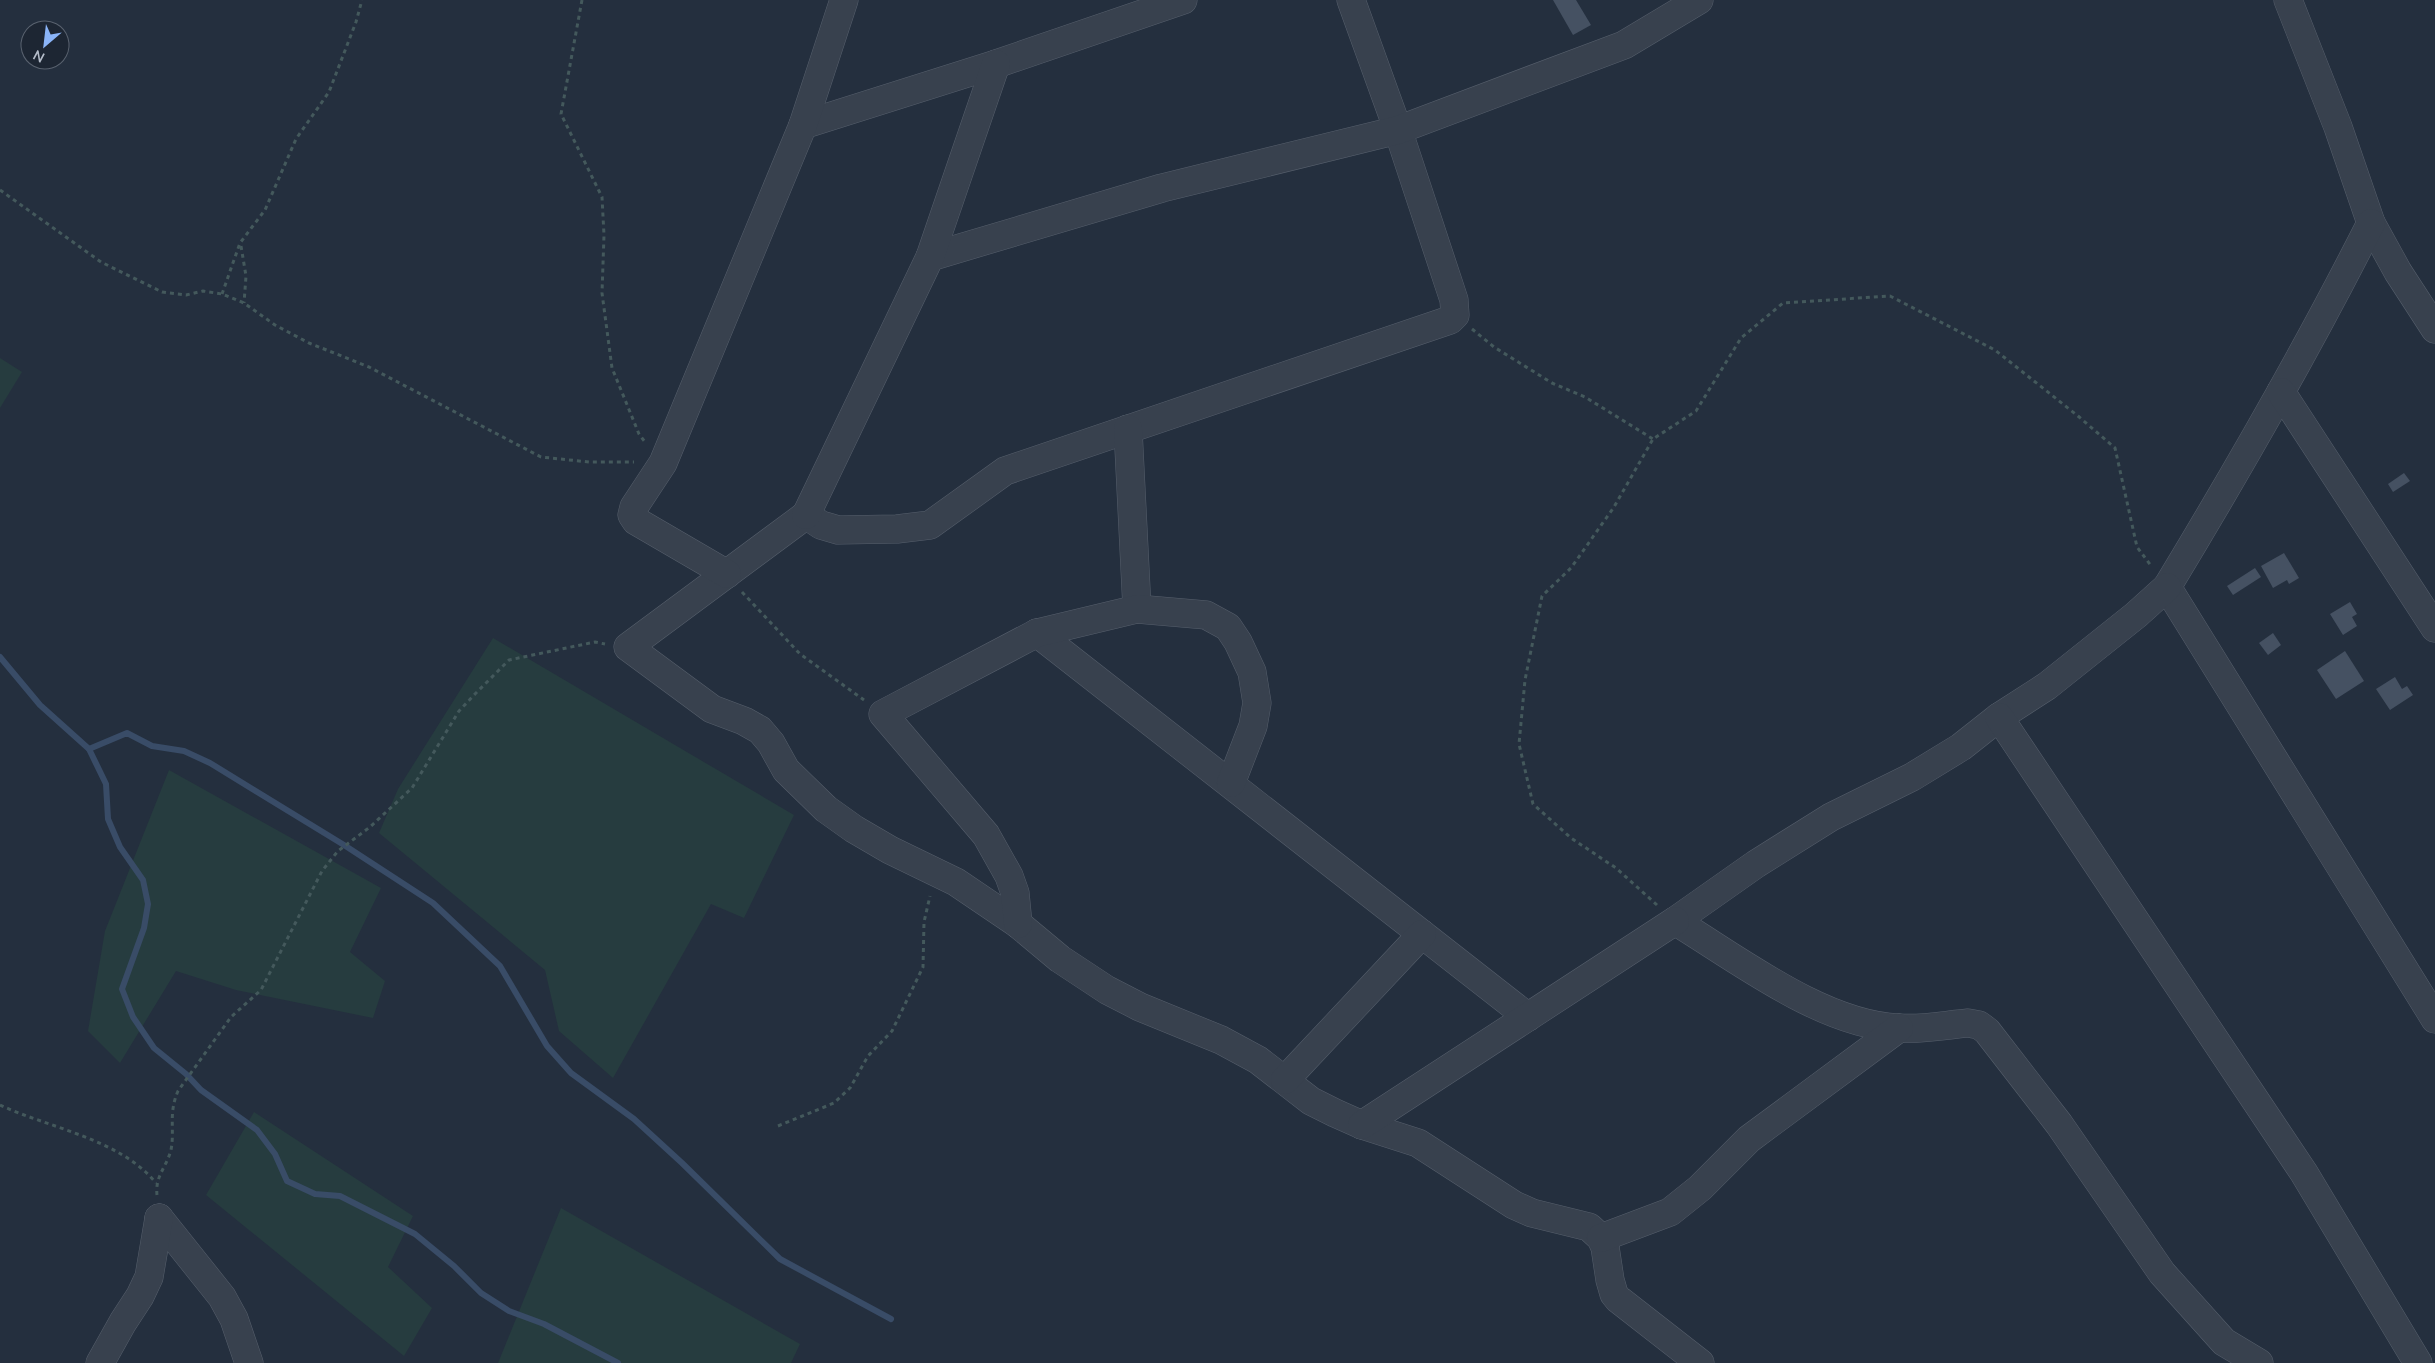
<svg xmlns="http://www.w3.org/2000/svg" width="2435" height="1363" viewBox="0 0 2435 1363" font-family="'Nunito Sans',sans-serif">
	<rect width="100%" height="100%" fill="#242f3e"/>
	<!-- green -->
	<g fill="#263c3f">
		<path d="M0,358L22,372L0,408Z"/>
		<path d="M493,638L794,815L744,918L711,904L613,1078L559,1031L545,970L379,833L398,789Z"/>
		<path d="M169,770L381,888L350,952L385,981L373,1018L236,990L176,971L120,1063L88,1031L105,931Z"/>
		<path d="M254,1112L413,1216L388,1267L432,1308L404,1356L206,1195Z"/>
		<path d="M561,1208L800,1344L791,1363H498Z"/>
	</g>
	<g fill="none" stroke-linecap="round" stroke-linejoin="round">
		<!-- stream -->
		<g stroke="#394c67" stroke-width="6">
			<path d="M0,657L40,705L89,749L106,784L108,819L120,847L143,880L148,904L144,928L122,989L133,1017L154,1048L186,1074L201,1090L257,1130L275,1154L287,1181L315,1194L340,1196L415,1234L454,1266L481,1293L509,1311L544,1324L618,1363"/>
			<path d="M89,749L127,733L152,746L184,751L210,763L344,845L433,903L500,966L547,1046L571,1073L634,1119L682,1163L780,1259L891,1319"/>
		</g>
	</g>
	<!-- building -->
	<g fill="#455162">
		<path d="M1553,0H1576L1591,25L1573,35Z"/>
		<path d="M2404,473L2410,481L2393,492L2388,484Z"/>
		<path d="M2284,553L2299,578L2289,584L2287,580L2273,588L2261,566Z"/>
		<path d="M2255,568L2261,577L2233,595L2227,586Z"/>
		<path d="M2350,602L2357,614L2352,617L2357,626L2343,635L2330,614Z"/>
		<path d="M2273,633L2281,645L2268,655L2259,643Z"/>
		<path d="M2345,651L2364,681L2336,699L2317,670Z"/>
		<path d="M2395,677L2402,689L2407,686L2413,695L2390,710L2376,689Z"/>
	</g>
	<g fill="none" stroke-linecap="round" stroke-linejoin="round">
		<defs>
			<g id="minor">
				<path d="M1351,0L1398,130L1454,300L1455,315L1450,320L1005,471L930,525L897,529L838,530L821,525L806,515L628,647L712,709L744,721L760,730L771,743L786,770L826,809L854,829L890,850L956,882L1018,924L1060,959L1107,990L1140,1007L1221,1040L1258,1060L1311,1101L1335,1113L1362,1125L1418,1143L1514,1205L1532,1213L1589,1227L1601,1238L1605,1247L1610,1280L1614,1294L1618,1299L1700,1363"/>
				<path d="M2288,0L2338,127L2371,223L2398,272L2435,329"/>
				<path d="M803,125L996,64L1183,0"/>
				<path d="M2371,223C2308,348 2239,468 2167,587L2435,1019"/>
				<path d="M930,257L1162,188L1398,130L1624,45L1699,0"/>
				<path d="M2281,392L2435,628"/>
				<path d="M1128,429L1137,609"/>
				<path d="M806,515L930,257L996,64"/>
				<path d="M727,574L636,521L632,515L634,507L663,463L803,125L844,0"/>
				<path d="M2167,587L2136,615L2047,686L1999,717L1961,747L1912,777L1831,817L1756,864L1675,921C1739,960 1823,1025 1899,1028C1922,1030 1945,1025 1968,1023L1979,1025L1987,1031L2059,1124L2162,1273L2224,1342L2259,1363"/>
				<path d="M1037,633L1528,1017"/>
				<path d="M1999,717L2304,1173L2418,1363"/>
				<path d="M1018,924L1015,893L1009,876L986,835L883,714L1037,633L1137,609L1206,615L1228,627L1238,642L1252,672L1257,703L1253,726L1231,783"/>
				<path d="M1285,1080L1422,934"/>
				<path d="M1362,1125L1675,921"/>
				<path d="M159,1218L222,1297L234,1319L249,1363"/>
				<path d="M1601,1238L1670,1212L1700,1188L1749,1139L1899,1028"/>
				<path d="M100,1363L123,1322L140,1296L149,1277L159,1218"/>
			</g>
		</defs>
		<!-- minor casing -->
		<use href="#minor" stroke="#565f6c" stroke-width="29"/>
		<!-- path -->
		<g stroke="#44595c" stroke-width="3" stroke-dasharray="4 4" stroke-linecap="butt">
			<path d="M582,0L561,114L602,197L604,235L602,293L612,368L639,434L645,442"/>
			<path d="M0,190L101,262L162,292L186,295L203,291L222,294L244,303L275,325L309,343L369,367L541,457L589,462H634"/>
			<path d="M241,246L246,276L244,303"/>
			<path d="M222,294L240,243L265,210L296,139L329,92L356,22L362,0"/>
			<path d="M1472,329L1494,347L1552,383L1585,397L1653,439"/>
			<path d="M742,592L800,654L864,700"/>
			<path d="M1657,905L1616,868L1571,838L1533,804L1519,744L1525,680L1542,596L1571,568L1614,507L1653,439L1696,411L1741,338L1783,303L1890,296L1995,350L2078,416L2115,448L2137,547L2152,567"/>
			<path d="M0,1105C49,1128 120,1139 156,1183"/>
			<path d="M778,1126L834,1103L850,1088L868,1056L892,1031L923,967L924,922L930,896"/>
			<path d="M157,1195C155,1176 166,1168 171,1150C175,1129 168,1114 178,1091L231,1017L261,990L322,871L338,851L370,827L412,788L459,711L475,694L509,660L595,642L605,644"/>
		</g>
		<!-- minor -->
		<use href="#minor" stroke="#38414e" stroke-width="28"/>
	</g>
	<!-- north arrow -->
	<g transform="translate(45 45) rotate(208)"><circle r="24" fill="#1d2633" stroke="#59626f"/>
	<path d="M0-4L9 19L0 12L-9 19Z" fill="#8ab4f8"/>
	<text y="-8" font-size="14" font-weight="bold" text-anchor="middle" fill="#b4bcc9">N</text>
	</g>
</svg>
